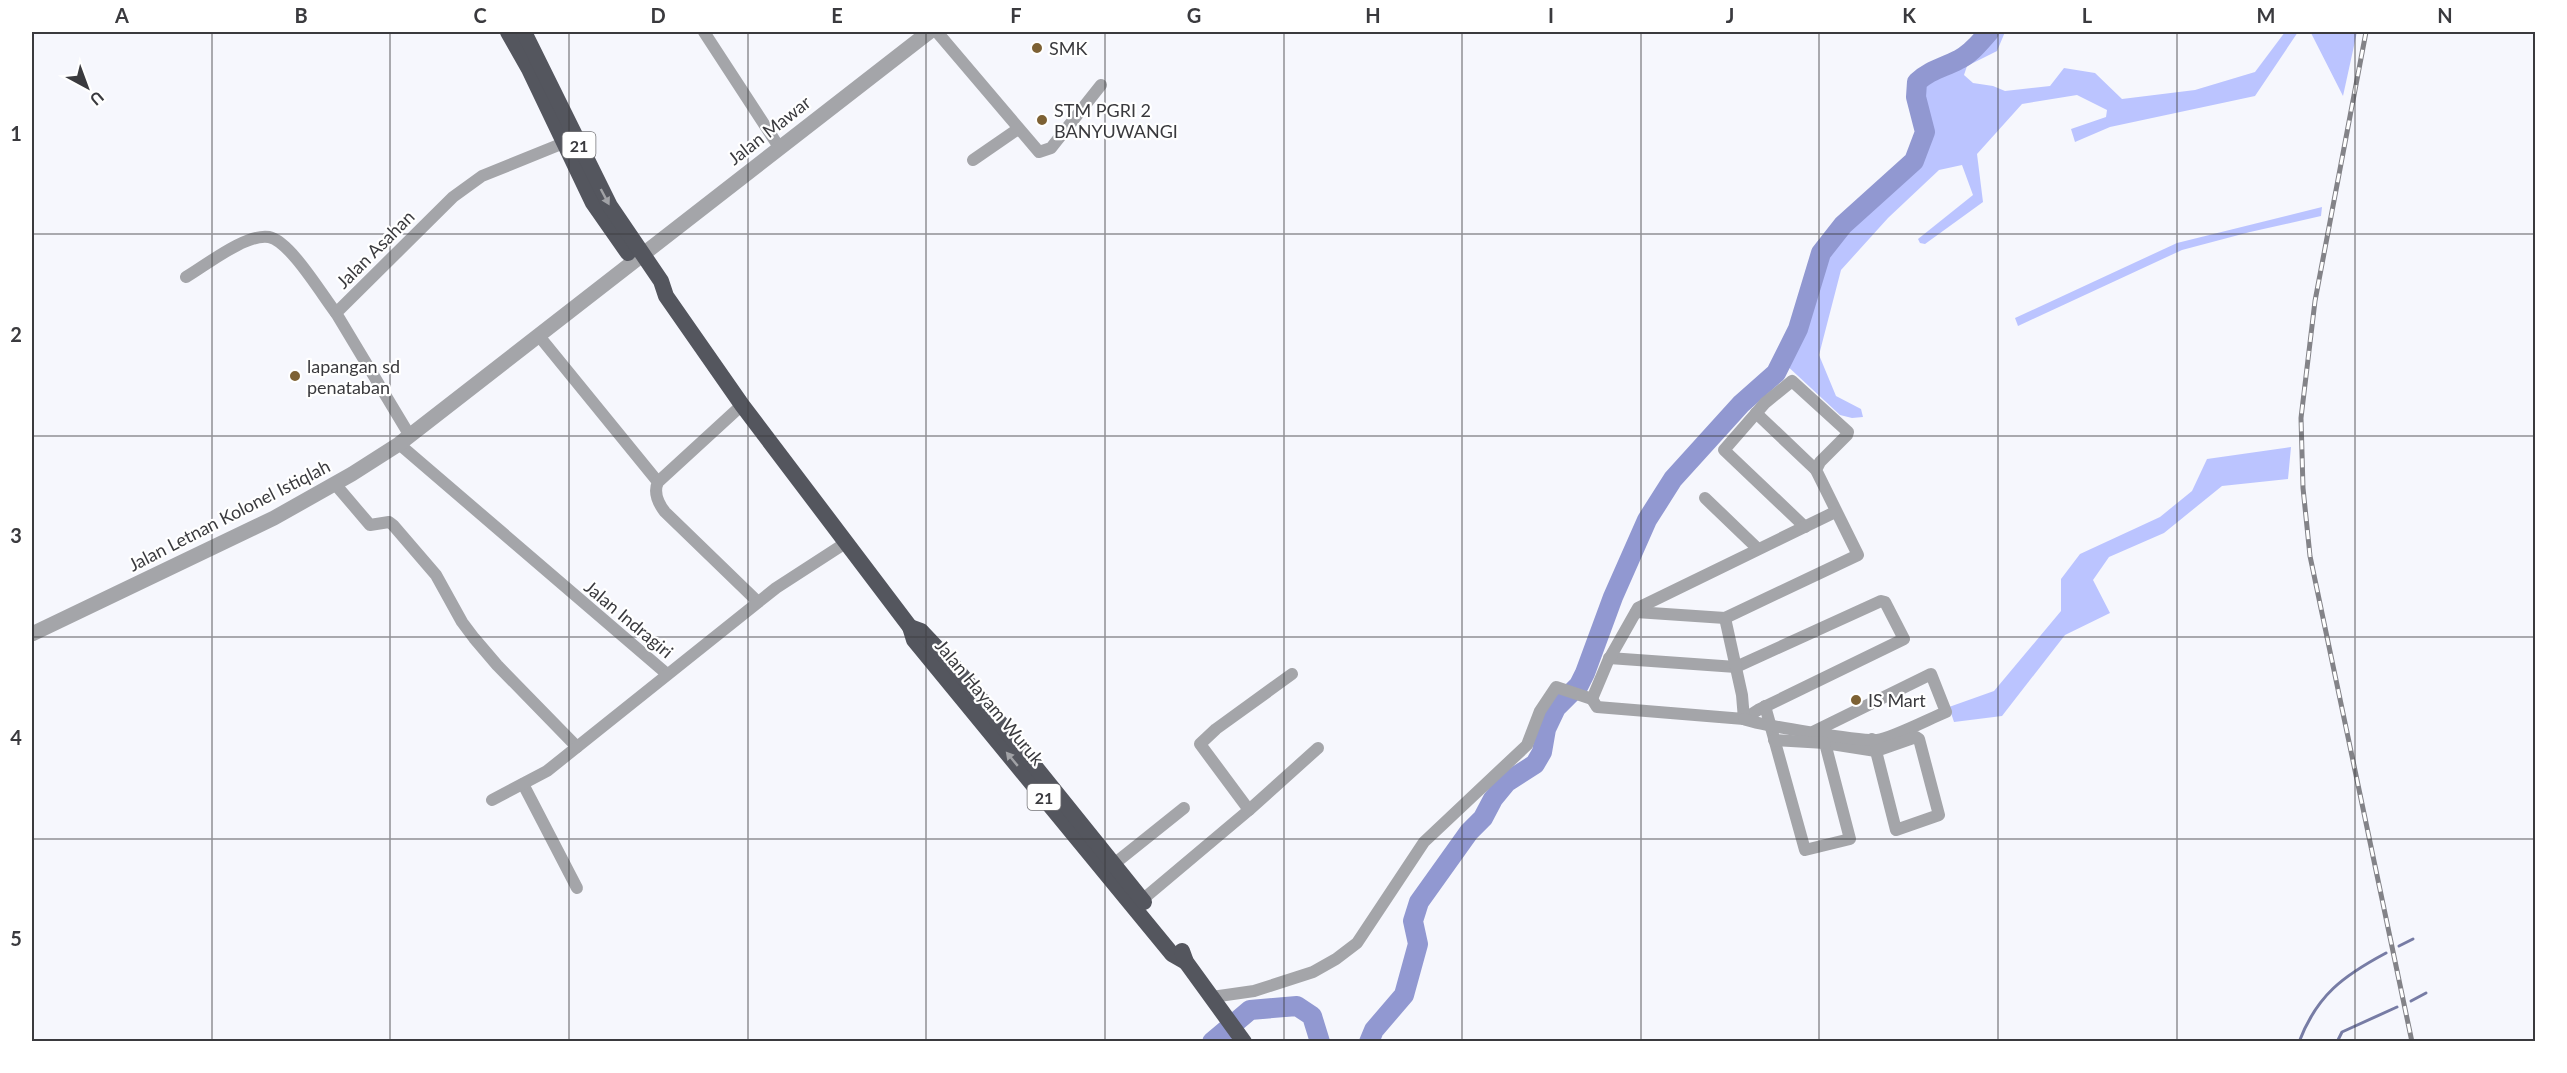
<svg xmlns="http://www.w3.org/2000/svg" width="2567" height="1073" viewBox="0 0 2567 1073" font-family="Lato,sans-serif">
	<rect width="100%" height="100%" fill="#f6f7fd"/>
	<!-- forest -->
	<g fill="#bbc4ff">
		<path d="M1989,32H2005L1997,51L1967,66L1964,75L1973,83L1993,86L2005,91L2050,86L2064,68L2095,73L2122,99L2195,90L2255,72L2285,32H2298L2255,96L2110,127L2075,142L2071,129L2106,117L2107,110L2077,95L2022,104L1977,154L1983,202L1925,244L1920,243L1918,239L1973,195L1962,165L1939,170L1888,218L1841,270L1819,355L1836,396L1861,409L1863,417L1852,418L1840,415L1783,362L1798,329L1821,253L1843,225L1914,161L1925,132L1916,97L1917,82C1930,70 1942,68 1958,60C1971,54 1980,42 1989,32Z"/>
		<path d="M2306,32H2357L2343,96L2311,33Z"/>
		<path d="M2322,207L2321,216L2250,232L2182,250L2018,326L2015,318L2177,243Z"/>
		<path d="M2291,447L2288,479L2222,486L2164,533L2109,557L2093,580L2110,613L2065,635L2002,716L1954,722L1949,707L1994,691L2061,611V579L2080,554L2160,517L2192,491L2207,459Z"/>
	</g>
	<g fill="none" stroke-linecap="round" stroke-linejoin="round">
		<!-- stream -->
		<g stroke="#777ca5" stroke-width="3">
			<path d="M2399,946L2413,939"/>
			<path d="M2411,1001L2426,993"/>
			<path d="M2299,1042C2317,995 2343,976 2386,953"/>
			<path d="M2337,1042L2342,1032L2397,1007"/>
		</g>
		<!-- river -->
		<g stroke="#9198d1" stroke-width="20">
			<path d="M1212,1042L1250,1010L1297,1006L1312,1016L1320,1042"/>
			<path d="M1369,1042L1374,1030L1404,995L1418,944L1413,921L1419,902L1469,832L1483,818L1493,799L1507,782L1535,764L1542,752L1546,729L1556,708L1579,685L1585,673L1613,597L1647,520L1673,479L1741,404L1776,373L1798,329L1821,253L1843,225L1914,161L1925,132L1916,97L1917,82C1930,70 1942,68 1958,60C1971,54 1980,42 1989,32"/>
		</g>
		<!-- minor -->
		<g stroke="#a4a5a9" stroke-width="12">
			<path d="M704,32L779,147"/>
			<path d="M937,32L1039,152L1051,148L1101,85"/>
			<path d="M973,160L1018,129"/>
			<path d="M186,277C205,266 246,233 269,237C290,241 322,295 336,313"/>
			<path d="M539,336L658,482"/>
			<path d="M742,405L658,482C653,493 658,503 665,512L758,602"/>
			<path d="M1756,413L1816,470"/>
			<path d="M410,436L336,313L453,197L482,176L571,140"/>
			<path d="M399,444L667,674"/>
			<path d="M335,484L370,525L389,522L393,525L436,575L462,622L474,638L497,665L577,747"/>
			<path d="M1705,498L1757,548"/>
			<path d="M1636,612L1725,618"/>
			<path d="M1609,658L1736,667L1881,601L1885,602L1904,639L1758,710L1744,719"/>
			<path d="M1592,699L1597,707L1744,719L1742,695L1725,618L1858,555L1816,470L1820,462L1847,435L1848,432L1792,381L1765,403L1724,450L1805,527"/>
			<path d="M1765,706L1805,850L1850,839L1825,743L1876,751L1872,739"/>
			<path d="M1744,719C1757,725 1861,741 1877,740C1890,739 1931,718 1946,712L1931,674L1813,732"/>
			<path d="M1916,737L1919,739L1939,815L1896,830L1876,751Z"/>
			<path d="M1774,740L1825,743"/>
			<path d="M523,784L577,888"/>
			<path d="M492,800L547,771L776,588L847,542"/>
			<path d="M1249,810L1200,744L1216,729L1292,674"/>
			<path d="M1114,864L1184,808"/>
			<path d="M1142,900L1249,810L1318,748"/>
			<path d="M1212,997L1254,991L1313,972L1336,959L1357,943L1424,842L1527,745L1540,711L1556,687L1592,699L1608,661L1638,608L1835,512"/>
		</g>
		<!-- tertiary -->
		<path stroke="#a4a5a9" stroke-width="15" d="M32,634L274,518L352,474L399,444L929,32"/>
		<!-- trunk -->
		<g stroke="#54565e" stroke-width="16">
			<path d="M508,32L529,69L593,203L628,253"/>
			<path d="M524,32L610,206L661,281L666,296L742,405L910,627L914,640L1172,954L1186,962"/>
			<path d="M910,627L921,631L955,667L1144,902"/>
			<path d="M1182,951L1186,962L1244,1042"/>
		</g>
		<defs>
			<path id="rail" d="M2366,32L2315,301L2301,418L2303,488L2310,556L2412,1042"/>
		</defs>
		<!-- rail casing -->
		<use href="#rail" stroke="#838388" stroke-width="5"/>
		<!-- rail -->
		<use href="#rail" stroke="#fff" stroke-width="3" stroke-dasharray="9" stroke-linecap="butt"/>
	</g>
	<!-- one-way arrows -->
	<defs><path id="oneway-solid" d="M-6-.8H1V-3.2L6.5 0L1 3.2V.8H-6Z" transform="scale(1.5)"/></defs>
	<g fill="#a1a2a6">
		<use href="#oneway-solid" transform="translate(605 197) rotate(62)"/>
		<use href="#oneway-solid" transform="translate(1012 759) rotate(-130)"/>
	</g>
	<!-- grid -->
	<path fill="none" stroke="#3a3a3e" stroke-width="1.5" stroke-opacity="0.55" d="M212,32V1042M390,32V1042M569,32V1042M748,32V1042M926,32V1042M1105,32V1042M1284,32V1042M1462,32V1042M1641,32V1042M1819,32V1042M1998,32V1042M2177,32V1042M2355,32V1042M32,234H2536M32,436H2536M32,637H2536M32,839H2536"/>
	<!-- markers -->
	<g fill="#7d6134" stroke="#fff" stroke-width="2">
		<circle cx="1037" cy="48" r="6"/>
		<circle cx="1042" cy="120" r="6"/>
		<circle cx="295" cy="376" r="6"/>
		<circle cx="1856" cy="700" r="6"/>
	</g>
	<g text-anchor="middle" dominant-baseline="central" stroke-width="4.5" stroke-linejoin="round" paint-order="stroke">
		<!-- shield labels -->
		<g fill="#fff" stroke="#757578" stroke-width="1.5">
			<rect x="562.5" y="132" width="33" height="26" rx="4.5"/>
			<rect x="1027.5" y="784" width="33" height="26" rx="4.5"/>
		</g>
		<g font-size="16" font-weight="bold" fill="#3a3a3e">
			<text x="579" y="145">21</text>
			<text x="1044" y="797">21</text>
		</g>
		<!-- poi labels -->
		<g font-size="18" fill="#3a3a3e" stroke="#fff" text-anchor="start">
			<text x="1049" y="48">SMK</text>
			<text x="1054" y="110">STM PGRI 2<tspan x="1054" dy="21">BANYUWANGI</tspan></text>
			<text x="307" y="366">lapangan sd<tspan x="307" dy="21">penataban</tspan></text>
			<text x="1868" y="700">IS Mart</text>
		</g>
		<!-- street labels -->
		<g font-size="18" fill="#3a3a3e" stroke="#fff">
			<text transform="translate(769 130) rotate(-38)">Jalan Mawar</text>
			<text transform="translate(375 249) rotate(-45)">Jalan Asahan</text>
			<text transform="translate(229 515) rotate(-27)">Jalan Letnan Kolonel Istiqlah</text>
			<text transform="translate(629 619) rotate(40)">Jalan Indragiri</text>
			<text transform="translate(990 702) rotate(50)">Jalan Hayam Wuruk</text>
		</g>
	</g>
	<!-- border -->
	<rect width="2567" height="1073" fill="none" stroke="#ffffff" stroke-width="66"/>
	<!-- north arrow -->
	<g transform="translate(87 87) rotate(139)" stroke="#ffffff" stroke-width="4.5" paint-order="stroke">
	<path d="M0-4.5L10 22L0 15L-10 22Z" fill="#3a3a3e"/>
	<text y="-9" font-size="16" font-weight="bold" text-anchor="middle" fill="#3a3a3e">U</text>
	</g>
	<rect x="33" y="33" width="2501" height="1007" fill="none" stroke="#3a3a3e" stroke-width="2"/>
	<g font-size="20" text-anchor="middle" font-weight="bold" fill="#3a3a3e">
		<text x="122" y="23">A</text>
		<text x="301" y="23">B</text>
		<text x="480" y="23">C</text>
		<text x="658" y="23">D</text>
		<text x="837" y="23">E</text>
		<text x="1016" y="23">F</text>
		<text x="1194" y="23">G</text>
		<text x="1373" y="23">H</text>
		<text x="1551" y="23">I</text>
		<text x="1730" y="23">J</text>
		<text x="1909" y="23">K</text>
		<text x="2087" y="23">L</text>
		<text x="2266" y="23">M</text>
		<text x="2445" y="23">N</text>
		<text x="16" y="141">1</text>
		<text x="16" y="342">2</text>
		<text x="16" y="543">3</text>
		<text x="16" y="745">4</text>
		<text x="16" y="946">5</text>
	</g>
</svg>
